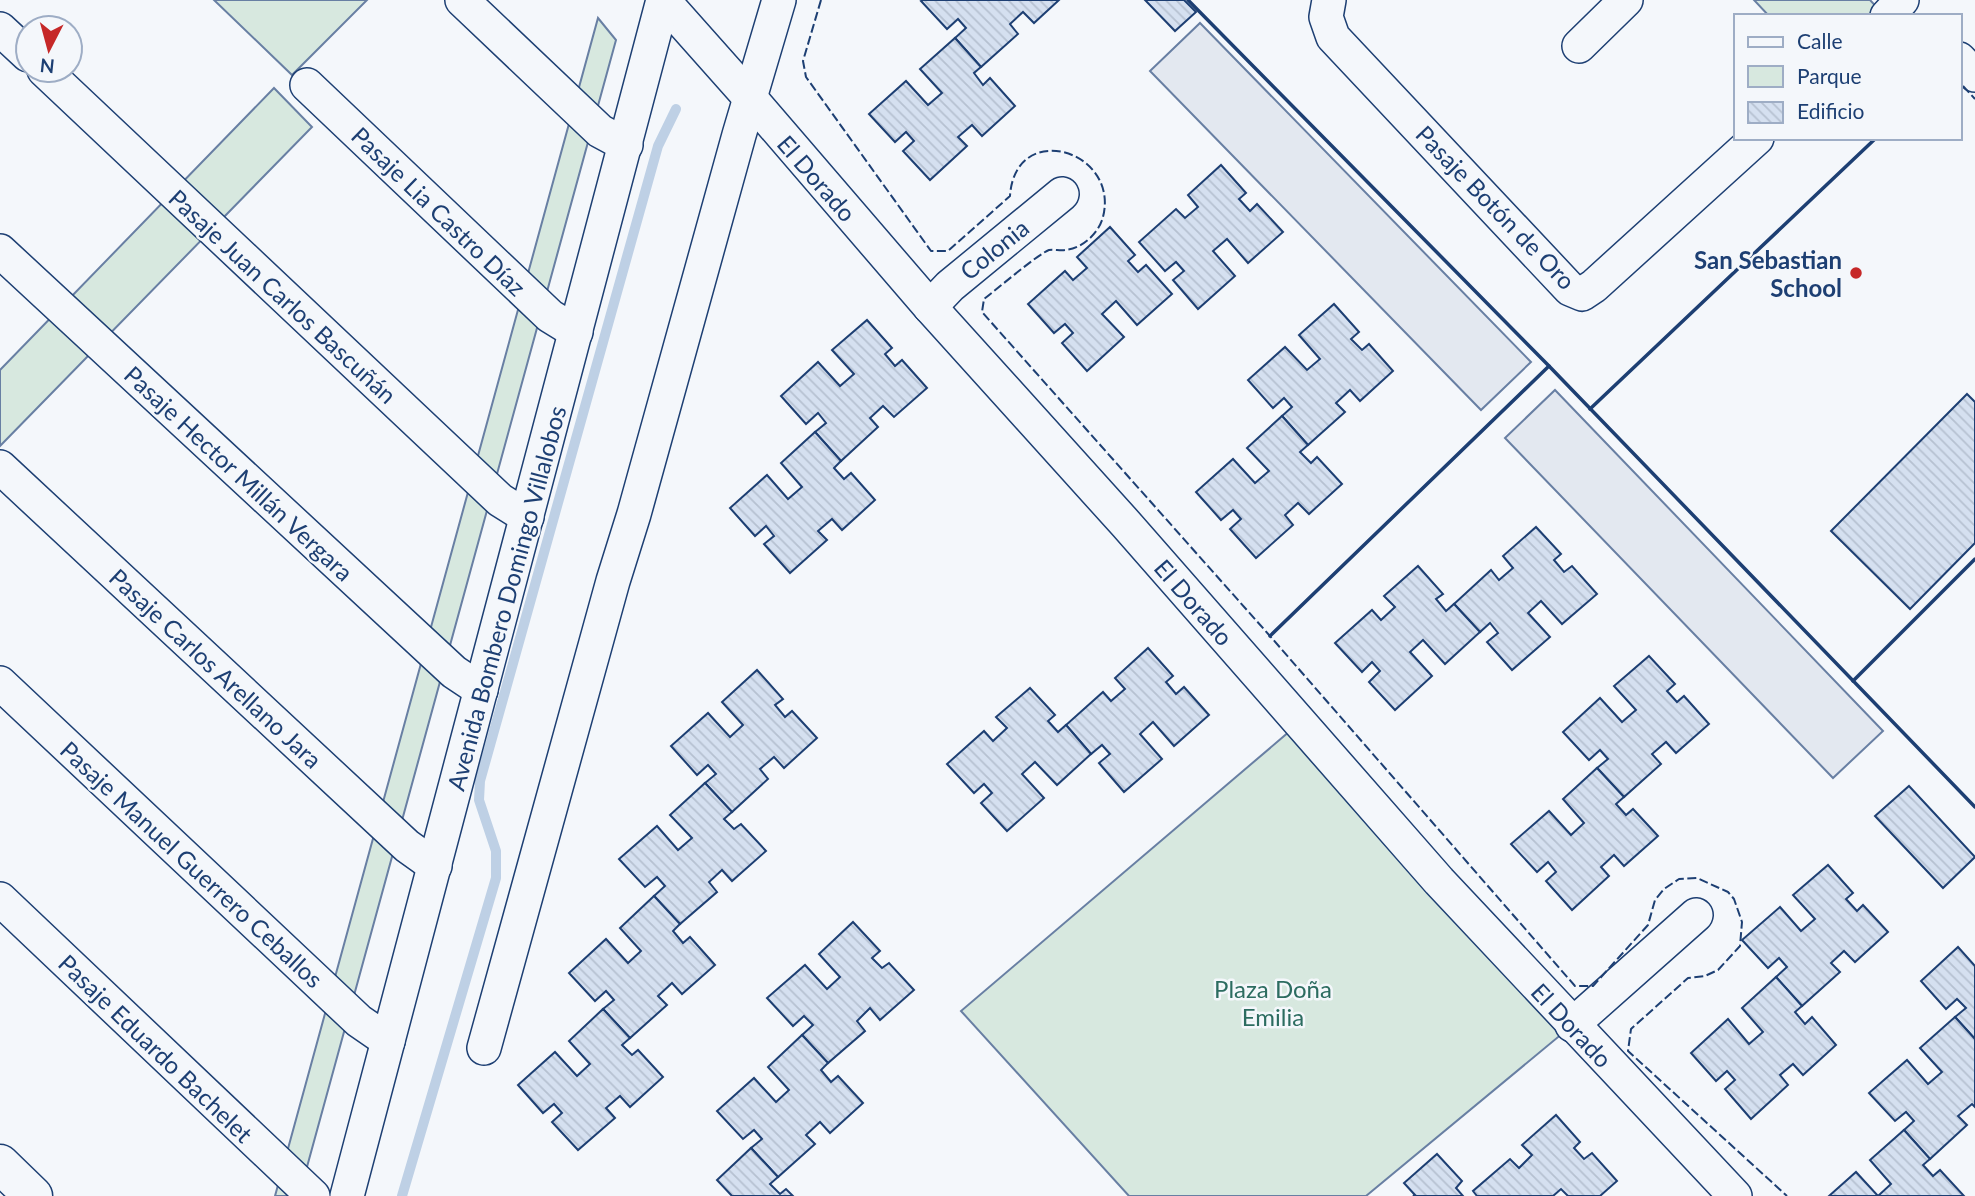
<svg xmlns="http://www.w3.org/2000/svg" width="1975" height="1196" viewBox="0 0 1975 1196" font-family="Lato,sans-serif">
	<defs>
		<pattern id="building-back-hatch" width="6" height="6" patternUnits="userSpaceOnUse" patternTransform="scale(1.75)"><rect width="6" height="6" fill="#d5e0f0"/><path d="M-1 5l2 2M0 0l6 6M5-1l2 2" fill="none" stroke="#b6c1d1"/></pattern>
	</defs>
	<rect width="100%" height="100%" fill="#f4f7fb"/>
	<!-- green -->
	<g fill="#d7e8df" stroke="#687fa3" stroke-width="2">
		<path d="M214,0H367L292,75Z"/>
		<path d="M1754,0H1870L1885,16H1769Z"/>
		<path d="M598,18L616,40L299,1196H275Z"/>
		<path d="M274,88L312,127L0,446V370Z"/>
		<path d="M1290,731L1563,1033L1366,1196H1129L961,1011Z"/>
	</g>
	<!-- parking -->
	<g fill="#e3e8f0" stroke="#687fa3" stroke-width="2">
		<path d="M1200,23L1531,362L1481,410L1150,71Z"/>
		<path d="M1555,390L1883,731L1833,778L1505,438Z"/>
	</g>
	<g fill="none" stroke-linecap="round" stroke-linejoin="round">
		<!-- stream -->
		<path stroke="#bed0e5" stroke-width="10" d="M402,1196L496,878V851L479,800L480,781L658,146L676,109"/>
	</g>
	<!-- building -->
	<g fill="url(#building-back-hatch)" stroke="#1d3f73" stroke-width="2">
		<path d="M923,0H1059L1034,23L1023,12L1010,24L1018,34L981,67L955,38L966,28L958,19L947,29L921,1Z"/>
		<path d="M1145,0H1184L1196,12L1175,31Z"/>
		<path d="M955,38L981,67L974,73L983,85L990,78L1015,106L982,136L972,125L958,137L967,146L930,180L903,151L914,141L906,132L895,142L869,114L906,81L928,105L942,93L920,69Z"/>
		<path d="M1221,165L1246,193L1239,199L1250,211L1257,204L1283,232L1248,263L1227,239L1213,251L1235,276L1198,309L1173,280L1184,271L1176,262L1165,271L1139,242L1176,209L1185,218L1198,207L1188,195Z"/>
		<path d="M1110,227L1135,255L1128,261L1138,272L1146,265L1172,294L1137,325L1116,301L1102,314L1124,337L1087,371L1062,343L1073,333L1065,324L1054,333L1028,304L1065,271L1073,280L1087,268L1077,257Z"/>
		<path d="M1334,304L1359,332L1351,339L1362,350L1369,344L1393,371L1360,401L1350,390L1336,403L1345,412L1308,445L1282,416L1292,407L1284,398L1273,408L1248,380L1285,347L1307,370L1320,359L1299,335Z"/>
		<path d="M867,320L892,348L885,354L895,366L902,360L927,388L894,417L883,406L870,418L878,427L841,461L815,432L826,423L818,413L806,424L781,396L818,362L840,386L854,374L832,350Z"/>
		<path d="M1967,394L1975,402V543L1910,609L1831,531Z"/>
		<path d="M1282,416L1308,445L1300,452L1311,463L1317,457L1342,484L1309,514L1298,503L1285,515L1293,525L1256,558L1230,529L1241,519L1233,510L1221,520L1196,492L1233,459L1255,483L1269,471L1247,448Z"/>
		<path d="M815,432L841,461L834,468L844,479L851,473L875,500L842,530L832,519L818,531L827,540L790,573L764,544L774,536L766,526L755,536L730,508L767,475L788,499L802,487L781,463Z"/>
		<path d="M1536,527L1561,554L1554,560L1564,572L1572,566L1597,594L1562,624L1541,601L1528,613L1550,637L1512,670L1487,642L1498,633L1490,623L1480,632L1454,604L1491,570L1499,580L1513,568L1503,556Z"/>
		<path d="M1418,566L1443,594L1436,599L1446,611L1454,604L1480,632L1445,664L1423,640L1410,652L1432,676L1395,710L1369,682L1380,671L1372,662L1362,672L1335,643L1372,610L1381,620L1395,607L1384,596Z"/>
		<path d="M1148,648L1173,676L1166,682L1176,694L1184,687L1209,715L1174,746L1153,722L1140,734L1162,759L1124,792L1099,763L1110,754L1102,745L1091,754L1066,725L1103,692L1111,701L1125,689L1115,678Z"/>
		<path d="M1649,656L1675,684L1667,691L1677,702L1684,696L1709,724L1676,753L1666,742L1652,754L1661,764L1624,797L1597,768L1608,759L1600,750L1589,760L1563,732L1600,698L1622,722L1636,710L1614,686Z"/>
		<path d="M757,670L783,699L775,705L785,717L792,711L817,738L784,768L774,757L760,769L768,779L732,812L705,783L716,774L708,765L697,775L671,746L708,713L730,737L743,725L722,702Z"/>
		<path d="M1030,688L1055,715L1048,721L1058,732L1066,725L1091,754L1057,785L1035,762L1022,774L1044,798L1007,831L981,803L992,793L984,784L974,793L947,764L984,731L993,741L1007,728L996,717Z"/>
		<path d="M1597,768L1624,797L1616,804L1626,815L1633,809L1658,836L1624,866L1614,855L1601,867L1609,876L1572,910L1546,881L1556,872L1548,862L1537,872L1511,844L1549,811L1571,835L1584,823L1563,799Z"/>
		<path d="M705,783L732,812L724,819L734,829L741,824L766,851L732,881L722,870L709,882L717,892L680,924L654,896L665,886L657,877L645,887L619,859L657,826L678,850L692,838L670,815Z"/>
		<path d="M1909,786L1975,857L1943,888L1875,816Z"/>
		<path d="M1828,865L1853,893L1846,899L1857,911L1863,905L1888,932L1855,962L1844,951L1831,963L1840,972L1802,1006L1776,977L1787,967L1779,958L1768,968L1742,940L1780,907L1801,931L1815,919L1793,895Z"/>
		<path d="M654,896L680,924L673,931L683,943L690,937L715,965L682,994L672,983L658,996L667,1005L630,1038L603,1009L614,1000L606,991L595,1001L569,973L606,939L628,963L641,951L620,928Z"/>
		<path d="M853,922L880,951L872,958L882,968L889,963L914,990L880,1020L870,1008L857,1021L865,1031L828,1063L802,1035L813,1025L804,1016L793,1026L767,998L805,965L827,989L840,977L819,954Z"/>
		<path d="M1958,947L1975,966V1039L1955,1017L1966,1008L1957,999L1946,1009L1921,981Z"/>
		<path d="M1776,977L1802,1006L1795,1012L1805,1024L1812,1017L1836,1045L1803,1075L1793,1064L1780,1075L1788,1085L1751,1119L1725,1089L1735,1080L1727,1071L1716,1081L1691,1053L1728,1019L1749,1044L1763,1032L1742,1008Z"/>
		<path d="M603,1009L630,1038L622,1045L632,1055L638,1050L663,1077L630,1107L620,1096L606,1108L615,1118L578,1150L552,1122L562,1113L554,1104L543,1113L518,1085L555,1052L577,1076L590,1064L569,1041Z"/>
		<path d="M1955,1017L1975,1039V1107L1972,1104L1958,1116L1967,1125L1930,1159L1904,1130L1914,1121L1906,1112L1895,1121L1869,1093L1907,1060L1928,1084L1942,1072L1920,1048Z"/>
		<path d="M802,1035L828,1063L821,1070L831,1082L838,1076L863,1103L830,1133L820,1122L806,1135L815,1144L778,1177L751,1148L762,1139L754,1130L743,1139L717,1111L754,1078L776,1102L789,1090L768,1067Z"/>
		<path d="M1556,1115L1580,1142L1574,1148L1584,1159L1592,1153L1617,1181L1600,1196H1568L1561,1189L1553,1196H1477L1473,1191L1510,1159L1519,1168L1532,1155L1522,1145Z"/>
		<path d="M1904,1130L1930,1159L1923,1165L1933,1176L1940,1170L1964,1196H1829L1856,1172L1878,1196L1891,1184L1870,1160Z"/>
		<path d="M751,1148L778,1177L770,1184L780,1194L786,1189L793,1196H732L717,1180Z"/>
		<path d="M1437,1154L1462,1181L1456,1188L1463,1196H1413L1415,1195L1404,1183Z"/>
	</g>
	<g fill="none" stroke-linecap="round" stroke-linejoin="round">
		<defs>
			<g id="minor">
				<path d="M462,0L600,131L626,145"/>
				<path d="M663,0L751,99L930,307L1126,524L1439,881L1735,1196"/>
				<path d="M1329,0L1326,17L1333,37L1570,289L1582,294L1594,286L1757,138"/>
				<path d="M1887,16L1902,0"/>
				<path d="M0,29L28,55"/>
				<path d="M1579,46L1626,0"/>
				<path d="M1959,59L1975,75"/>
				<path d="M44,70L500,500L527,517"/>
				<path d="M307,85L550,316L576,332"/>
				<path d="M0,251L454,672L481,690"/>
				<path d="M930,307L950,286L1062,194"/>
				<path d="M0,467L407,846L435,866"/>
				<path d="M0,683L359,1021L388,1041"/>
				<path d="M0,899L313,1196"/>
				<path d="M1572,1025L1696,915"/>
				<path d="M484,1048L613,581L634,514L739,135L779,0"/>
				<path d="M347,1196L663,0"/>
			</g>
			<path id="tertiary" d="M0,1164L33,1196"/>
		</defs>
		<!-- minor casing -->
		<use href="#minor" stroke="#1d3f73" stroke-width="36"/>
		<!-- tertiary casing -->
		<use href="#tertiary" stroke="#1d3f73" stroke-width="41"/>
		<!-- minor -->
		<use href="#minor" stroke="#f4f7fb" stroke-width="33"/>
		<!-- tertiary -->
		<use href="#tertiary" stroke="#f4f7fb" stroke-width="38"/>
		<!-- fence -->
		<g stroke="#1d3f73" stroke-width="2" stroke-dasharray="9 3.5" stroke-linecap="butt">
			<path d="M821,0L803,61L806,77L931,251H948L1010,196C1015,119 1120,150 1103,217C1099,233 1082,249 1065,250C1060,251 1054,249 1049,250C1038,254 996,290 984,299L982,312L1270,636L1575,986H1593L1648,925L1655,900L1664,889L1679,879L1697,878L1728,892L1734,899L1742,922L1740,946L1718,970L1705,976L1688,978L1631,1029L1628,1051L1787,1196"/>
			<path d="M1963,86L1975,99"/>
		</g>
		<!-- wall -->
		<g stroke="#1d3f73" stroke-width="3.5">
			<path d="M1188,0L1549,366"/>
			<path d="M1590,409L1876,138"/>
			<path d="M1270,636L1549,366L1975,807"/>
			<path d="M1853,681L1975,559"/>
		</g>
	</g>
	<!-- markers -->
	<circle fill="#c62828" stroke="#f4f7fb" stroke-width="2.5" cx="1856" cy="273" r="7"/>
	<g text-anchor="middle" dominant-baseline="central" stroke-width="5" stroke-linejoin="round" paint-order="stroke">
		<!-- street labels -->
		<g font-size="24" fill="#1d3f73" stroke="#f4f7fb">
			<text transform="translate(817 178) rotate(49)">El Dorado</text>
			<text transform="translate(1496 207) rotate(46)">Pasaje Botón de Oro</text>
			<text transform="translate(439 211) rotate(44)">Pasaje Lia Castro Díaz</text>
			<text transform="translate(994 249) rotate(-39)">Colonia</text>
			<text transform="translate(283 296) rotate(43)">Pasaje Juan Carlos Bascuñán</text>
			<text transform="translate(239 473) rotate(43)">Pasaje Hector Millán Vergara</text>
			<text transform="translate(506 598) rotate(-75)">Avenida Bombero Domingo Villalobos</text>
			<text transform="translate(1194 602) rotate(49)">El Dorado</text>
			<text transform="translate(216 668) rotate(43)">Pasaje Carlos Arellano Jara</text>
			<text transform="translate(192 864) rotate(43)">Pasaje Manuel Guerrero Ceballos</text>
			<text transform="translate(1572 1025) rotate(47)">El Dorado</text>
			<text transform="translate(156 1048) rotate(44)">Pasaje Eduardo Bachelet</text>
		</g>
		<!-- poi labels -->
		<g font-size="24" font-weight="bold" fill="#1d3f73" stroke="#f4f7fb" text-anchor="end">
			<text x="1842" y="259">San Sebastian<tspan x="1842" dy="28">School</tspan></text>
		</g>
		<!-- park labels -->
		<g font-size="24" fill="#2c6c60" stroke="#f4f7fb">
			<text x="1273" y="988">Plaza Doña<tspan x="1273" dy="28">Emilia</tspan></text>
		</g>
	</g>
	<!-- legend -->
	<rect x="1734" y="14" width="228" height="126" fill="#f4f7fb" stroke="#9eadc5" stroke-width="2"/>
	<rect x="1748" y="37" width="35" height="10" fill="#f4f7fb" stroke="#9eadc5" stroke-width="2"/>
	<text x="1797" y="49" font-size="21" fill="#1d3f73">Calle</text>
	<rect x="1748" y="66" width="35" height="21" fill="#d7e8df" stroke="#9eadc5" stroke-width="2"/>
	<text x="1797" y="84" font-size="21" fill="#1d3f73">Parque</text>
	<rect x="1748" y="102" width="35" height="21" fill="url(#building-back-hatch)" stroke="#9eadc5" stroke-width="2"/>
	<text x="1797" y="119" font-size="21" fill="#1d3f73">Edificio</text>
	<!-- north arrow -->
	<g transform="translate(49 49) rotate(186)"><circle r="33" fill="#f4f7fb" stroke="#9eadc5" stroke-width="2"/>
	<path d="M0-5L12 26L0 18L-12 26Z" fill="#c62828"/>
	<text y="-10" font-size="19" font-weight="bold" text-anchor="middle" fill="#1d3f73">N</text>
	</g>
</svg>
